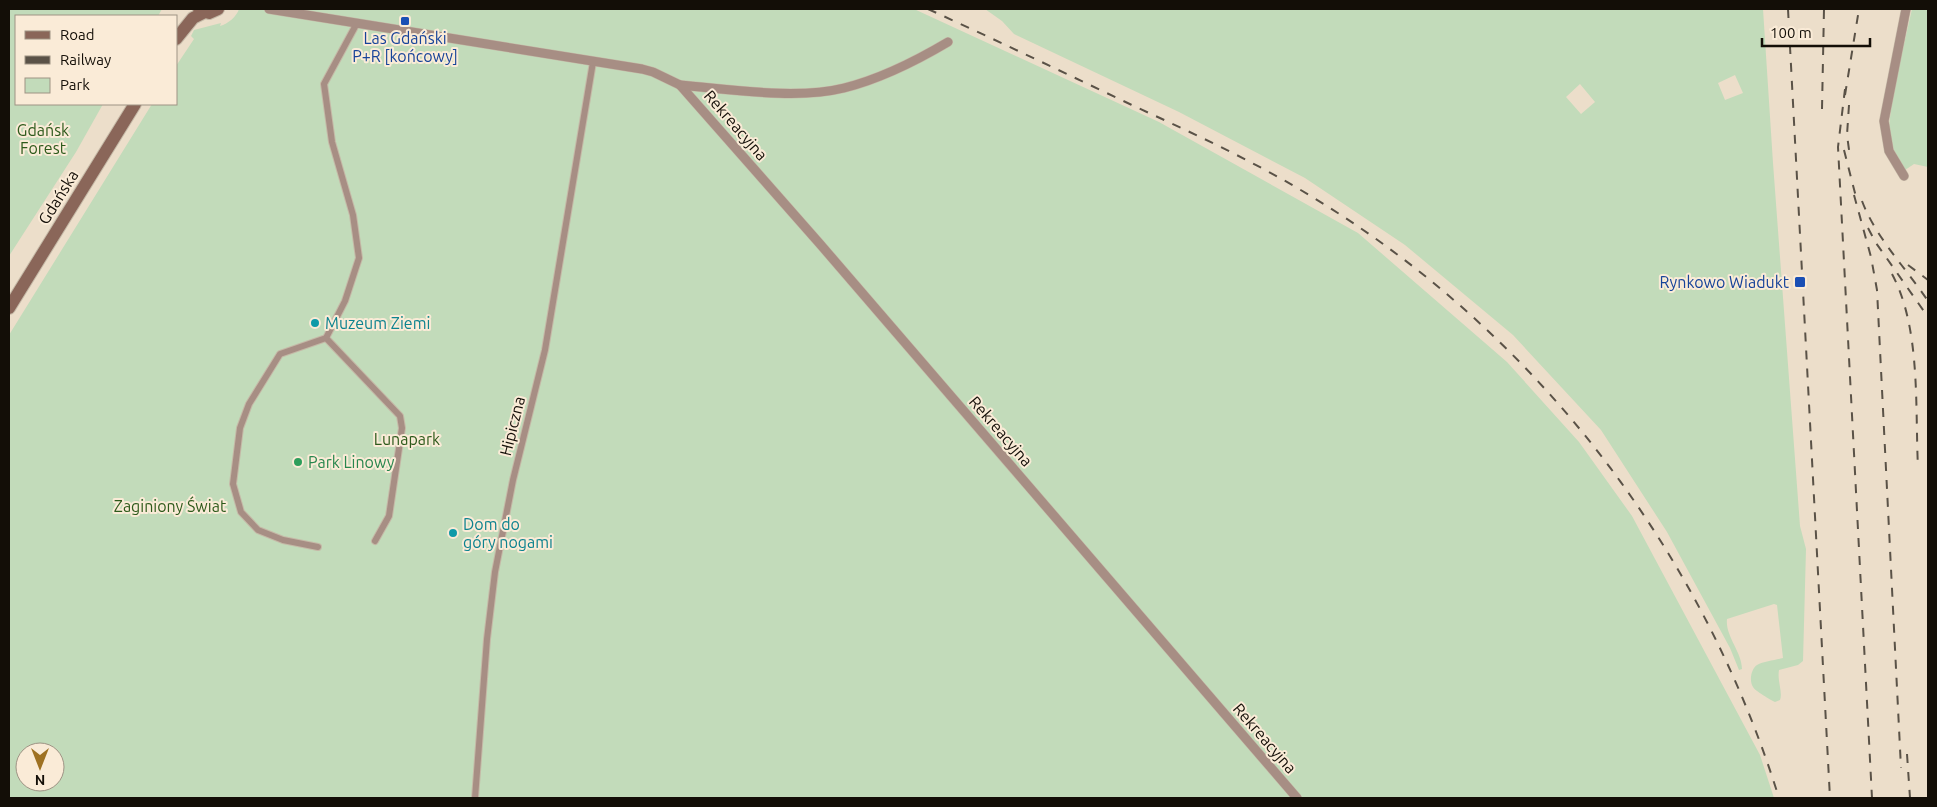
<svg xmlns="http://www.w3.org/2000/svg" width="1937" height="807" viewBox="0 0 1937 807" font-family="Ubuntu,sans-serif">
	<rect width="100%" height="100%" fill="#ecdeca"/>
	<!-- green -->
	<g fill="#c2dbba" fill-rule="evenodd">
		<path d="M9,9H162L158,16H16V104H103L76,152L9,256Z"/>
		<path d="M239,9H914L1159,122L1358,233L1507,362L1579,442L1632,516L1760,755L1774,798H9V335L152,104H176V66L194,39L191,36L194,30L221,23L220,26C228,24 237,16 239,9ZM25,752H55V782H25Z"/>
		<path d="M985,9H1763L1773,163L1800,526L1806,549L1803,661L1798,665L1779,670C1777,681 1783,692 1780,700L1775,702C1771,700 1755,691 1753,687C1749,681 1751,669 1757,665C1764,661 1776,660 1783,658L1777,605L1774,604L1727,619C1725,636 1742,652 1742,669L1739,670L1730,648L1667,532L1601,430L1513,335L1405,245L1305,178L1179,112L1014,34L1002,21ZM1735,75L1743,93L1725,100L1718,83ZM1580,84L1595,102L1581,114L1566,97Z"/>
		<path d="M1912,9H1928V167L1914,164L1905,170L1895,156L1888,135L1893,92Z"/>
	</g>
	<g fill="none" stroke-linecap="round" stroke-linejoin="round">
		<defs>
			<g id="pedestrian">
				<path d="M326,338L400,416L402,428L389,516L375,541"/>
				<path d="M318,547L283,540L258,530L241,512L233,484L240,428L249,404L280,354L326,338L345,301L359,258L353,215L332,142L324,84L357,23"/>
				<path d="M475,798L487,639L495,572L513,480L545,350L593,62"/>
			</g>
			<g id="minor">
				<path d="M269,9L642,69L653,72L680,85L820,244L1297,798"/>
				<path d="M680,85C729,89 796,100 844,88C880,79 916,61 948,42"/>
				<path d="M1904,176L1889,151L1884,121L1906,9"/>
			</g>
			<g id="secondary">
				<path d="M199,9L209,13L218,9"/>
				<path d="M176,39L193,18L205,12"/>
				<path d="M9,308L135,104"/>
			</g>
		</defs>
		<!-- pedestrian casing -->
		<use href="#pedestrian" stroke="#c5b9a7" stroke-width="8"/>
		<!-- minor casing -->
		<use href="#minor" stroke="#c5b9a7" stroke-width="10"/>
		<!-- secondary casing -->
		<use href="#secondary" stroke="#c5b9a7" stroke-width="14"/>
		<!-- pedestrian -->
		<use href="#pedestrian" stroke="#a78e84" stroke-width="6"/>
		<!-- minor -->
		<use href="#minor" stroke="#a78e84" stroke-width="9"/>
		<!-- secondary -->
		<use href="#secondary" stroke="#8a6659" stroke-width="12"/>
		<!-- rail -->
		<g stroke="#5a5247" stroke-width="2" stroke-dasharray="9 9" stroke-linecap="butt">
			<path d="M928,9C998,41 1067,74 1136,107C1197,135 1257,163 1314,198C1537,334 1702,550 1779,798"/>
			<path d="M1788,9L1830,798"/>
			<path d="M1845,89L1838,147L1872,798"/>
			<path d="M1845,95L1859,9"/>
			<path d="M1849,105L1847,135L1850,157"/>
			<path d="M1822,109L1824,9"/>
			<path d="M1844,150L1857,201"/>
			<path d="M1854,195L1871,257L1877,290L1901,768"/>
			<path d="M1862,201C1876,238 1906,268 1928,301"/>
			<path d="M1868,228L1876,243L1928,317"/>
			<path d="M1908,265L1928,280"/>
			<path d="M1892,274C1921,328 1915,407 1918,468"/>
			<path d="M1907,754L1910,798"/>
		</g>
	</g>
	<!-- markers -->
	<g fill="#1a4fb4" stroke="#faebd7" stroke-width="2">
		<rect x="400" y="16" width="10" height="10" rx="2.5"/>
		<rect x="1794" y="276" width="12" height="12" rx="2.5"/>
	</g>
	<g fill="#0f9aa8" stroke="#faebd7" stroke-width="2">
		<circle cx="315" cy="323" r="5"/>
		<circle cx="453" cy="533" r="5"/>
	</g>
	<circle fill="#2e9e5b" stroke="#faebd7" stroke-width="2" cx="298" cy="462" r="5"/>
	<g text-anchor="middle" dominant-baseline="central" stroke-width="4" stroke-linejoin="round" paint-order="stroke">
		<!-- transit labels -->
		<g font-size="16" fill="#164399" stroke="#faebd7">
			<text x="405" y="38">Las Gdański<tspan x="405" dy="18">P+R [końcowy]</tspan></text>
			<text x="1789" y="282" text-anchor="end">Rynkowo Wiadukt</text>
		</g>
		<!-- street labels -->
		<g font-size="16" fill="#130e07" stroke="#faebd7">
			<text transform="translate(736 125) rotate(49)">Rekreacyjna</text>
			<text transform="translate(58 197) rotate(-58)">Gdańska</text>
			<text transform="translate(512 426) rotate(-76)">Hipiczna</text>
			<text transform="translate(1001 431) rotate(49)">Rekreacyjna</text>
			<text transform="translate(1265 738) rotate(49)">Rekreacyjna</text>
		</g>
		<!-- park labels -->
		<g font-size="16" fill="#2d5a1b" stroke="#faebd7">
			<text x="43" y="130">Gdańsk<tspan x="43" dy="18">Forest</tspan></text>
			<text x="407" y="439">Lunapark</text>
			<text x="170" y="506">Zaginiony Świat</text>
		</g>
		<!-- culture labels -->
		<g font-size="16" fill="#0d838f" stroke="#faebd7" text-anchor="start">
			<text x="325" y="323">Muzeum Ziemi</text>
			<text x="463" y="524">Dom do<tspan x="463" dy="18">góry nogami</tspan></text>
		</g>
		<!-- leisure labels -->
		<g font-size="16" fill="#27864d" stroke="#faebd7" text-anchor="start">
			<text x="308" y="462">Park Linowy</text>
		</g>
	</g>
	<!-- border -->
	<rect width="1937" height="807" fill="none" stroke="#130e07" stroke-width="20"/>
	<!-- legend -->
	<rect x="15" y="15" width="162" height="90" fill="#faebd7" stroke="#9e9384"/>
	<rect x="25" y="31" width="25" height="8" fill="#8a6659" stroke="#9e9384"/>
	<text x="60" y="40" font-size="15" fill="#130e07">Road</text>
	<rect x="25" y="56" width="25" height="8" fill="#5a5247" stroke="#9e9384"/>
	<text x="60" y="65" font-size="15" fill="#130e07">Railway</text>
	<rect x="25" y="78" width="25" height="15" fill="#c2dbba" stroke="#9e9384"/>
	<text x="60" y="90" font-size="15" fill="#130e07">Park</text>
	<!-- north arrow -->
	<g transform="translate(40 767) rotate(180)"><circle r="24" fill="#faebd7" stroke="#9e9384"/>
	<path d="M0-4L9 19L0 12L-9 19Z" fill="#9e7122"/>
	<text y="-8" font-size="14" font-weight="bold" text-anchor="middle" fill="#130e07">N</text>
	</g>
	<!-- scale -->
	<path d="M1762 38v8h108v-8" fill="none" stroke="#130e07" stroke-width="2.5"/>
	<text x="1770" y="38" font-size="15" fill="#130e07" stroke="#faebd7" stroke-width="4" paint-order="stroke">100 m</text>
</svg>
